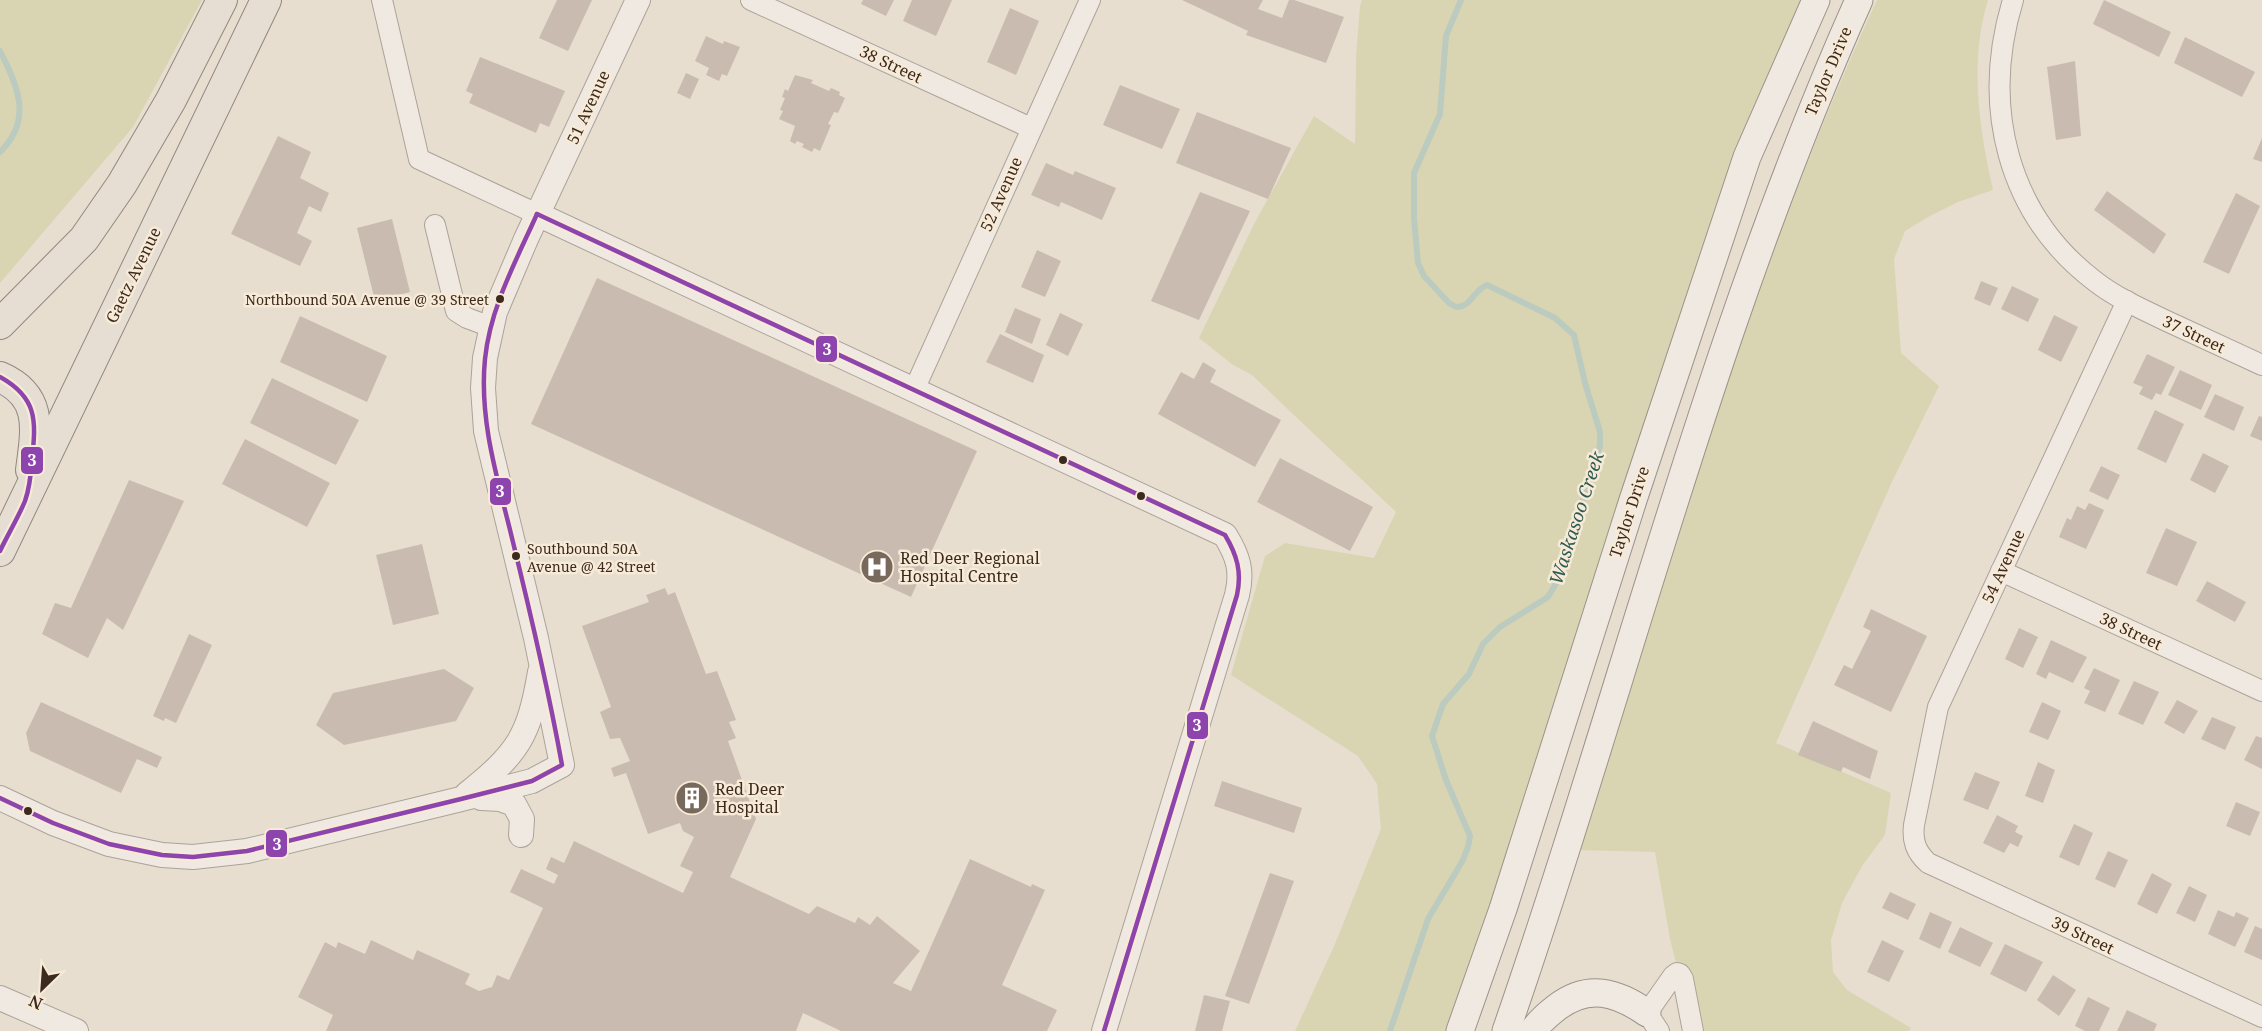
<svg xmlns="http://www.w3.org/2000/svg" width="2262" height="1031" viewBox="0 0 2262 1031" font-family="'Noto Serif',serif">
	<rect width="100%" height="100%" fill="#e7ded0"/>
	<!-- green -->
	<g fill="#d9d5b2">
		<path d="M0,0H202L133,127L0,283Z"/>
		<path d="M1362,0H1807L1759,106L1603,551L1504,863L1446,1031H1295L1335,944L1381,829L1377,784L1358,756L1231,675L1265,556L1285,543L1374,558L1396,512L1252,375L1233,365L1199,338L1254,224L1314,116L1355,144L1356,57L1360,6Z"/>
		<path d="M1877,0H1988C1969,62 1979,128 1993,190L1958,202L1928,217L1905,231L1894,259L1901,353L1939,386L1891,484L1776,743L1891,793L1885,835L1862,866L1842,903L1831,940L1833,972L1847,990L1911,1028L1909,1031H1693L1670,939L1655,852L1575,850C1667,564 1751,273 1877,0Z"/>
	</g>
	<g fill="none" stroke-linecap="round" stroke-linejoin="round">
		<!-- stream -->
		<g stroke="#bbcbbf" stroke-width="6">
			<path d="M0,51C18,86 33,120 0,152"/>
			<path d="M1390,1031L1428,919L1463,860L1468,847L1470,836L1446,780L1432,736L1443,704L1469,674L1483,644L1500,627L1548,597L1558,580L1600,446V432L1585,383L1574,335L1555,318L1487,285C1473,290 1472,307 1456,307L1449,303L1424,276L1418,263L1414,218V173L1440,114L1446,36L1461,0"/>
		</g>
	</g>
	<!-- building -->
	<g fill="#cabbb1">
		<path d="M557,0H592L568,51L539,38Z"/>
		<path d="M863,0H894L886,16L861,4Z"/>
		<path d="M912,0H952L936,36L903,21Z"/>
		<path d="M1182,0H1263L1258,9L1282,18L1289,0H1294L1344,17L1326,63L1246,35L1248,31Z"/>
		<path d="M2104,0L2171,32L2159,57L2093,24Z"/>
		<path d="M1010,8L1039,21L1016,75L987,62Z"/>
		<path d="M706,36L723,44L724,41L740,47L727,76L722,74L719,81L706,75L709,68L695,61Z"/>
		<path d="M2185,37L2255,72L2242,97L2174,63Z"/>
		<path d="M480,57L565,91L549,127L540,123L536,133L469,103L473,94L466,91Z"/>
		<path d="M2075,61L2081,136L2056,140L2047,67Z"/>
		<path d="M686,73L699,79L690,99L677,93Z"/>
		<path d="M795,75L813,80L811,83L829,91L831,88L840,92L839,95L845,98L838,113L834,112L828,124L831,125L820,151L814,148L812,152L802,147L804,144L797,141L795,144L790,141L795,126L779,119L783,111L780,110L785,98L782,97L785,89L788,91Z"/>
		<path d="M1120,85L1180,109L1162,149L1103,125Z"/>
		<path d="M1197,112L1291,148L1268,199L1176,163Z"/>
		<path d="M278,136L311,152L300,178L329,193L321,212L309,206L297,233L312,241L300,266L231,234Z"/>
		<path d="M2262,138V162L2253,159Z"/>
		<path d="M1046,163L1073,175L1075,171L1116,188L1102,220L1061,202L1059,207L1031,195Z"/>
		<path d="M2107,191L2166,234L2154,254L2094,210Z"/>
		<path d="M1200,192L1250,211L1199,320L1151,301Z"/>
		<path d="M2236,193L2260,206L2229,274L2203,262Z"/>
		<path d="M392,219L410,292L375,301L357,228Z"/>
		<path d="M1037,250L1061,261L1045,297L1021,287Z"/>
		<path d="M597,278L977,451L911,597L531,424Z"/>
		<path d="M1981,281L1998,288L1990,306L1974,299Z"/>
		<path d="M2012,286L2039,299L2028,322L2001,309Z"/>
		<path d="M1015,308L1041,319L1032,344L1005,332Z"/>
		<path d="M1060,313L1083,324L1068,356L1046,345Z"/>
		<path d="M2054,315L2078,327L2061,362L2038,350Z"/>
		<path d="M300,316L387,356L367,402L280,362Z"/>
		<path d="M1000,334L1044,355L1033,383L986,362Z"/>
		<path d="M2147,354L2175,367L2161,395L2156,393L2152,400L2139,394L2143,387L2133,383Z"/>
		<path d="M1203,362L1216,370L1210,382L1281,420L1255,467L1158,414L1181,372L1194,379Z"/>
		<path d="M2180,370L2212,385L2201,410L2168,395Z"/>
		<path d="M272,378L359,420L336,465L250,423Z"/>
		<path d="M2215,394L2244,407L2234,431L2204,417Z"/>
		<path d="M2155,410L2184,424L2166,463L2137,449Z"/>
		<path d="M2259,416L2262,417V441L2250,436Z"/>
		<path d="M245,439L330,483L307,527L222,484Z"/>
		<path d="M2203,453L2229,466L2215,493L2190,480Z"/>
		<path d="M1280,458L1373,507L1350,551L1257,502Z"/>
		<path d="M2101,466L2120,475L2108,500L2089,491Z"/>
		<path d="M129,480L184,501L123,630L107,618L88,658L42,634L55,603L71,608Z"/>
		<path d="M2089,503L2104,510L2086,549L2059,537L2067,518L2071,520L2077,506L2085,510Z"/>
		<path d="M2166,528L2197,542L2177,586L2146,573Z"/>
		<path d="M422,544L439,614L393,625L376,555Z"/>
		<path d="M2207,581L2246,602L2235,622L2196,601Z"/>
		<path d="M665,588L668,595L675,592L706,674L717,671L736,720L729,722L736,738L728,741L756,819L730,877L809,914L817,906L855,923L858,917L870,925L877,916L920,951L893,983L911,991L970,859L1031,887L1032,884L1045,890L1002,985L1057,1010L1047,1031H841L803,1013L796,1031H326L333,1015L298,997L325,942L336,948L338,942L365,954L371,940L413,960L417,950L470,974L465,984L479,991L492,987L497,975L509,980L543,908L510,892L521,869L554,884L558,875L546,869L551,857L564,863L574,841L683,893L693,872L680,866L694,837L683,831L680,823L648,834L626,773L614,777L611,768L630,761L620,738L610,739L600,712L611,707L582,626L649,602L646,595Z"/>
		<path d="M1871,609L1927,636L1891,712L1834,685L1844,665L1852,669L1871,631L1863,627Z"/>
		<path d="M2019,628L2038,637L2023,668L2005,659Z"/>
		<path d="M189,634L212,645L176,723L165,718L164,721L153,716Z"/>
		<path d="M2051,640L2087,657L2073,683L2049,672L2046,679L2036,674Z"/>
		<path d="M2094,668L2120,680L2105,712L2084,703L2090,691L2084,688Z"/>
		<path d="M444,669L474,688L456,721L344,745L316,725L333,693Z"/>
		<path d="M2134,681L2159,692L2143,725L2118,714Z"/>
		<path d="M2177,700L2198,711L2184,734L2164,723Z"/>
		<path d="M41,702L162,757L157,768L137,759L121,793L30,751L26,733Z"/>
		<path d="M2042,702L2061,711L2048,740L2029,732Z"/>
		<path d="M2212,717L2236,727L2225,750L2201,739Z"/>
		<path d="M1813,721L1878,751L1870,779L1843,767L1841,772L1798,755Z"/>
		<path d="M2256,736L2262,738V769L2244,760Z"/>
		<path d="M2038,762L2055,770L2043,803L2025,796Z"/>
		<path d="M1975,772L2000,782L1988,810L1963,800Z"/>
		<path d="M1222,781L1302,808L1294,833L1214,806Z"/>
		<path d="M2236,802L2260,812L2250,836L2226,826Z"/>
		<path d="M1997,815L2018,826L2015,832L2023,836L2018,847L2010,843L2004,853L1983,843Z"/>
		<path d="M2074,824L2093,833L2079,866L2059,857Z"/>
		<path d="M2108,851L2128,860L2115,888L2095,879Z"/>
		<path d="M1270,873L1294,881L1249,1004L1225,996Z"/>
		<path d="M2152,873L2172,884L2157,914L2137,904Z"/>
		<path d="M2189,886L2207,895L2195,922L2176,913Z"/>
		<path d="M1890,892L1916,904L1908,920L1882,908Z"/>
		<path d="M2218,910L2234,917L2236,912L2249,918L2235,947L2208,934Z"/>
		<path d="M1930,912L1952,922L1940,949L1919,939Z"/>
		<path d="M2255,926L2262,929V960L2244,952Z"/>
		<path d="M1960,927L1993,943L1980,967L1948,952Z"/>
		<path d="M1882,940L1904,951L1889,982L1867,972Z"/>
		<path d="M2005,944L2043,962L2026,992L1990,974Z"/>
		<path d="M2053,975L2076,990L2059,1016L2037,1000Z"/>
		<path d="M1204,995L1230,1001L1222,1031H1195Z"/>
		<path d="M2088,997L2110,1008L2099,1031H2085L2075,1026Z"/>
		<path d="M2127,1010L2157,1024L2154,1031H2117Z"/>
	</g>
	<g fill="none" stroke-linecap="round" stroke-linejoin="round">
		<defs>
			<g id="minor">
				<path d="M382,0L419,159L537,214"/>
				<path d="M751,0L1031,128"/>
				<path d="M2013,0C1981,105 2006,214 2096,282C2118,299 2146,311 2171,323C2202,337 2232,351 2262,365"/>
				<path d="M435,225L456,311L467,318L491,327"/>
				<path d="M2127,301L1938,707L1914,825C1912,841 1916,852 1928,863L2262,1017"/>
				<path d="M914,390L1090,0"/>
				<path d="M2001,571L2262,691"/>
				<path d="M1659,1031L1647,1013L1673,976L1677,973L1680,974L1683,979L1693,1031"/>
			</g>
			<g id="tertiary">
				<path d="M537,214L1225,535C1238,556 1243,571 1237,595L1104,1031"/>
				<path d="M467,794C518,753 529,737 540,672"/>
				<path d="M0,798L53,823L109,844L162,855L193,857L247,851L461,799L532,781L562,765L536,638L486,431L483,388L485,358L495,312L526,239L638,0"/>
				<path d="M481,798L500,799L514,804L522,819L521,835"/>
				<path d="M0,998L76,1031"/>
			</g>
			<g id="secondary">
				<path d="M1460,1031L1503,909L1633,500L1747,157L1816,0"/>
				<path d="M1506,1031C1625,687 1710,333 1859,0"/>
				<path d="M1533,1031C1539,1022 1547,1015 1556,1008C1588,983 1617,992 1647,1013"/>
			</g>
			<g id="primary">
				<path d="M0,324L84,239L122,184L171,100L222,0"/>
				<path d="M0,377C44,396 36,431 31,470"/>
				<path d="M0,551L266,0"/>
			</g>
		</defs>
		<!-- minor casing -->
		<use href="#minor" stroke="#aca398" stroke-width="22"/>
		<!-- tertiary casing -->
		<use href="#tertiary" stroke="#aca398" stroke-width="26"/>
		<!-- secondary casing -->
		<use href="#secondary" stroke="#9c9288" stroke-width="29"/>
		<!-- primary casing -->
		<use href="#primary" stroke="#92887f" stroke-width="32"/>
		<!-- minor -->
		<use href="#minor" stroke="#efe9e1" stroke-width="20"/>
		<!-- tertiary -->
		<use href="#tertiary" stroke="#efe9e1" stroke-width="24"/>
		<!-- secondary -->
		<use href="#secondary" stroke="#efe9e1" stroke-width="27"/>
		<!-- primary -->
		<use href="#primary" stroke="#e6ded3" stroke-width="30"/>
		<defs>
			<g id="bus-1">
				<path d="M537,214L1225,535C1237,555 1242,572 1237,595L1104,1031"/>
				<path d="M0,377C38,398 36,421 32,460C31,474 30,487 25,501C18,518 8,534 0,551"/>
				<path d="M0,798L53,823L109,844L162,855L193,857L247,851L461,799L532,781L562,765C548,687 530,611 511,534C497,477 479,419 485,359C490,308 516,261 537,214"/>
			</g>
		</defs>
		<!-- bus-1 casing -->
		<use href="#bus-1" stroke="#f7ead6" stroke-width="9"/>
		<!-- bus-1 -->
		<use href="#bus-1" stroke="#8e44ad" stroke-width="4.5"/>
	</g>
	<!-- icons -->
	<defs>
		<symbol id="hospital-disc" viewBox="-11 -11 22 22"><circle r="9.5" fill="#78695d" stroke="#f7ead6"/><path d="M-5-5h3v3.5h4V-5h3V5h-3V1.5h-4V5h-3Z" fill="#fff"/></symbol>
		<symbol id="building-disc" viewBox="-11 -11 22 22"><circle r="9.5" fill="#78695d" stroke="#f7ead6"/><path d="M-4-6H4V6H1V3H-1V6H-4ZM-2.5-4.3h1.7v1.8h-1.7ZM.8-4.3h1.7v1.8H.8ZM-2.5-1h1.7V.8h-1.7ZM.8-1h1.7V.8H.8Z" fill="#fff"/></symbol>
	</defs>
	<g fill-rule="evenodd">
		<use href="#hospital-disc" x="858" y="548" width="38" height="38"/>
		<use href="#building-disc" x="673" y="779" width="38" height="38"/>
	</g>
	<!-- markers -->
	<g fill="#3c2a1f" stroke="#f7ead6" stroke-width="2">
		<circle cx="500" cy="299" r="5"/>
		<circle cx="1063" cy="460" r="5"/>
		<circle cx="1141" cy="496" r="5"/>
		<circle cx="516" cy="556" r="5"/>
		<circle cx="28" cy="811" r="5"/>
	</g>
	<g text-anchor="middle" dominant-baseline="central" stroke-width="5" stroke-linejoin="round" paint-order="stroke">
		<!-- bus labels -->
		<g font-size="14" fill="#3c2a1f" stroke="#f7ead6" text-anchor="end">
			<text x="489" y="299">Northbound 50A Avenue @ 39 Street</text>
			<text x="527" y="548" text-anchor="start">Southbound 50A<tspan x="527" dy="18">Avenue @ 42 Street</tspan></text>
		</g>
		<!-- street labels -->
		<g font-size="16" fill="#3c2a1f" stroke="#f7ead6">
			<text transform="translate(891 64) rotate(25)">38 Street</text>
			<text transform="translate(1828 71) rotate(-67)">Taylor Drive</text>
			<text transform="translate(588 107) rotate(-65)">51 Avenue</text>
			<text transform="translate(1001 194) rotate(-66)">52 Avenue</text>
			<text transform="translate(133 275) rotate(-64)">Gaetz Avenue</text>
			<text transform="translate(2194 334) rotate(25)">37 Street</text>
			<text transform="translate(1629 512) rotate(-72)">Taylor Drive</text>
			<text transform="translate(2003 566) rotate(-65)">54 Avenue</text>
			<text transform="translate(2131 631) rotate(25)">38 Street</text>
			<text transform="translate(2083 935) rotate(25)">39 Street</text>
		</g>
		<!-- poi labels -->
		<g font-size="16" fill="#3c2a1f" stroke="#f7ead6" text-anchor="start">
			<text x="900" y="558">Red Deer Regional<tspan x="900" dy="18">Hospital Centre</tspan></text>
			<text x="715" y="789">Red Deer<tspan x="715" dy="18">Hospital</tspan></text>
		</g>
		<!-- water labels -->
		<g font-size="18" font-style="italic" fill="#2e5c54" stroke="#f7ead6">
			<text transform="translate(1576 518) rotate(-72)">Waskasoo Creek</text>
		</g>
	</g>
	<g stroke="#f7ead6" stroke-width="2">
		<rect x="815" y="335" width="23" height="28" rx="6" fill="#8e44ad"/>
		<rect x="20" y="446" width="24" height="29" rx="6" fill="#8e44ad"/>
		<rect x="489" y="477" width="23" height="29" rx="6" fill="#8e44ad"/>
		<rect x="1186" y="711" width="23" height="29" rx="6" fill="#8e44ad"/>
		<rect x="265" y="829" width="23" height="29" rx="6" fill="#8e44ad"/>
	</g>
	<g font-size="16" text-anchor="middle" font-weight="bold" fill="#fff">
		<text x="827" y="355">3</text>
		<text x="32" y="466">3</text>
		<text x="500" y="497">3</text>
		<text x="1197" y="731">3</text>
		<text x="277" y="850">3</text>
	</g>
	<!-- north arrow -->
	<g transform="translate(42 989) rotate(205)" stroke="#f7ead6" stroke-width="4.5" paint-order="stroke">
	<path d="M0-4.5L10 22L0 15L-10 22Z" fill="#3c2a1f"/>
	<text y="-9" font-size="16" font-weight="bold" text-anchor="middle" fill="#3c2a1f">N</text>
	</g>
</svg>
